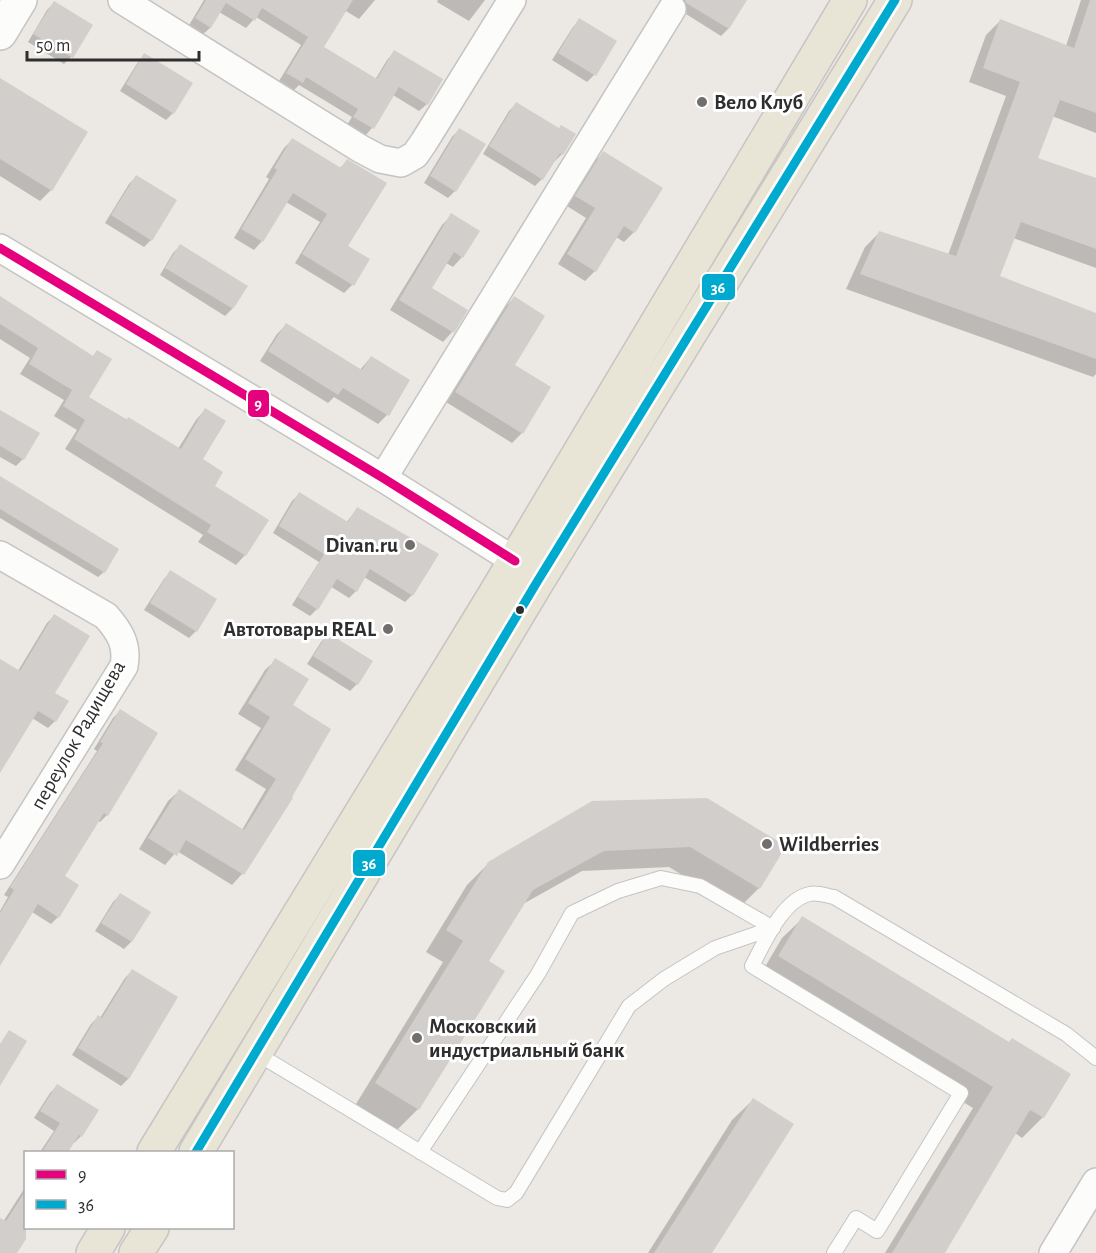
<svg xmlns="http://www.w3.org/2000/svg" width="1096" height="1253" viewBox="0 0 1096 1253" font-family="'Alegreya Sans',sans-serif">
	<rect width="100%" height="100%" fill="#ece8e4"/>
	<!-- shadow -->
	<g fill="#0003">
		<path d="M204,0H322V48L375,80L387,60L394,52L427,104L419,111L393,95L372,128L365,136L347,125L352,117L299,85L294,90L279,81L301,45L256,17L246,28L219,12L210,28L202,35L188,27Z"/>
		<path d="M339,0H375L359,19L336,5Z"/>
		<path d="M438,0H485L469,21L437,2Z"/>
		<path d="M669,0H732L741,6L728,29L721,36L686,14L687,12Z"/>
		<path d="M1081,0H1096V133L1052,116L1036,159L1096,180V268L1013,238L998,276L1096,315V374L1093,377L846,289L865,247L879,233L948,255L1006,96L969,82L986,35L1000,21L1066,46Z"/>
		<path d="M54,3L91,26L71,57L64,64L28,42L47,10Z"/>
		<path d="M580,20L594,75L587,82L552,60L573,27Z"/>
		<path d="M145,55L173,113L166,120L120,91L138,62Z"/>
		<path d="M0,87L51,190L40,201L0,176Z"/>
		<path d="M516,104L562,154L555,161L553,160L542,179L535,186L483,154L509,111Z"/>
		<path d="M459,130L455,191L448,198L424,183L452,137Z"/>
		<path d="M292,140L339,169L347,161L346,246L352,285L344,293L295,263L320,222L286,202L262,241L254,250L234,238L269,179L266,177L284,148Z"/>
		<path d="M603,153L661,188L634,232L624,242L616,237L595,271L585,281L558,264L586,218L567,206L594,162Z"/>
		<path d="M136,177L151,240L144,247L105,223L129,184Z"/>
		<path d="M452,215L462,257L453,267L446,263L430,288L466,311L452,332L443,342L390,310L442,225Z"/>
		<path d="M180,246L246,286L232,309L225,316L160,275L173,253Z"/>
		<path d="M514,298L513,366L549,388L522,433L512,443L446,402L504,308Z"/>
		<path d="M0,299L92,357L97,352L87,397L178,449L196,420L205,410L201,460L245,555L236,565L198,542L203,535L65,449L77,430L54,416L64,400L20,374L30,358L0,339Z"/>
		<path d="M286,325L360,370L371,357L387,415L378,424L334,397L328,403L260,361L277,334Z"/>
		<path d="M0,412L23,459L16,466L0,457Z"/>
		<path d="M0,478L104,572L98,577L0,518Z"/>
		<path d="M299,494L346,523L357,509L412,595L405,602L364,577L356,591L349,598L330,586L317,609L310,616L292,605L319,562L273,533L292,501Z"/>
		<path d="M171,572L196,631L189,638L144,610L164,579Z"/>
		<path d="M54,616L55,721L48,728L32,718L0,771V666L18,671L47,623Z"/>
		<path d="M328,635L357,684L350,691L307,664L321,642Z"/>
		<path d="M276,660L291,706V798L242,874L232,885L177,851L165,865L139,849L168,801L179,791L242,830L266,789L235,770L261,728L238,714L265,670Z"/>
		<path d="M120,711L107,815L100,822L97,820L63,876L58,917L51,924L32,912L0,963V911L8,897L4,895L97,751L94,749L113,718Z"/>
		<path d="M706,800L759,888L738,909L669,867L582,871L523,904L487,962L503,972L418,1109L397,1130L356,1104L443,962L426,952L467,885L489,863Z"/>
		<path d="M120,895L149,912L131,942L124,949L95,931L113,902Z"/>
		<path d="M803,918L1009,1043L1043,1117L1022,1138L1015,1133L943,1253H885L973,1108L759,977L782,938Z"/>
		<path d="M132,971L176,998L128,1079L121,1086L72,1055L91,1024L98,1017L100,1018L125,978Z"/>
		<path d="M57,1086L81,1136L74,1143L72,1142L66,1152H40L54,1131L34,1118L50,1093Z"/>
		<path d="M753,1100L710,1253H648L732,1120Z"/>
		<path d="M26,1186V1228L15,1253H0V1220L3,1222Z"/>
	</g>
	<!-- building -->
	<g fill="#d1cecb">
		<path d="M206,0H353L324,47L377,79L394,50L443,79L428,105L399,87L374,129L353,117L358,109L306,77L303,83L286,73L308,37L262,8L255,21L226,3L211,28L195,18Z"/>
		<path d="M685,0H747L729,29L686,3Z"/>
		<path d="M1090,0H1096V113L1060,100L1038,158L1096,178V249L1021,222L1000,276L1096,313V359L860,274L879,231L956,256L1020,82L983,68L1000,19L1074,48Z"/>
		<path d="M54,1L93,25L73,58L33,34Z"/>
		<path d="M579,18L617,41L596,76L558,53Z"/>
		<path d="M144,53L193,83L174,114L126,84Z"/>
		<path d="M0,78L88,132L52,191L0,159Z"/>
		<path d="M516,102L559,128L561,125L576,134L563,155L560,153L543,180L489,146Z"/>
		<path d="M459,128L486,144L456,192L430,176Z"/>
		<path d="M292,138L341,168L347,159L387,183L348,246L370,259L354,286L302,254L327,214L293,193L263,242L241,229L277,170L274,168Z"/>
		<path d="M603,151L663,188L635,233L624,226L596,272L567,254L595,208L575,196Z"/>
		<path d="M136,175L177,200L152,241L111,215Z"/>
		<path d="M451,213L480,231L463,258L454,252L432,288L468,310L454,333L399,300Z"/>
		<path d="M180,244L248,286L233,309L165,268Z"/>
		<path d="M0,296L93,356L97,350L112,359L89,397L127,420L128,417L181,449L205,408L226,421L203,459L223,472L215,486L269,520L246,556L207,532L211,525L74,439L85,420L63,406L72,390L29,364L38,348L0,324Z"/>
		<path d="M514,296L545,316L515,365L551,387L523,434L455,392Z"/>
		<path d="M286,323L362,370L371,356L410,380L389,416L343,388L338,395L268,351Z"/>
		<path d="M0,410L40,433L24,460L0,446Z"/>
		<path d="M0,476L119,549L105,573L0,509Z"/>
		<path d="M299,492L348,522L357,507L439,554L413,596L370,569L357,592L337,579L318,610L298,597L324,554L279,526Z"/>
		<path d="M170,570L217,599L197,632L150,603Z"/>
		<path d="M54,614L90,636L55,693L69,701L56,722L38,711L0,773V659L20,671Z"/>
		<path d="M328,633L373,661L358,685L313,656Z"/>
		<path d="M275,658L309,679L293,705L331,729L292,797L293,798L244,875L186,840L177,856L148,838L179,789L244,830L276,779L245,759L270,717L248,703Z"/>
		<path d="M120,709L158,733L108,816L104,813L65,876L79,885L59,918L38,904L0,966V913L14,890L10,887L103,743L100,742Z"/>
		<path d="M707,798L786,846L760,889L690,847L604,851L533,890L489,961L505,971L419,1110L375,1083L463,941L446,930L488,862L592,801Z"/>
		<path d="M120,893L151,912L132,942L101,923Z"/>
		<path d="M802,916L1009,1042L1012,1038L1071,1074L1044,1118L1030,1110L945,1253H892L993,1087L778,956Z"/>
		<path d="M132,969L178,997L129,1079L78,1048L98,1015L102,1018Z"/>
		<path d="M9,1030L27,1041L0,1086V1044Z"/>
		<path d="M57,1084L99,1110L82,1137L79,1135L68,1152H42L60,1123L40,1111Z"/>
		<path d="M753,1098L794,1124L712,1253H654Z"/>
		<path d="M26,1190V1239L17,1253H0V1218L6,1221Z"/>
	</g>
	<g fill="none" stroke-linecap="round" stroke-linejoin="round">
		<defs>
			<g id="service">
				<path d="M256,1053L497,1198L507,1200L516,1193L629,1006L664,979L715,948L773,928"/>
				<path d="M420,1152L538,974L572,913L618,891L661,878L700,886L773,928"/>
				<path d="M834,1253L856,1218L877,1231L961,1093L752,966C764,943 783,899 810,894C817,892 827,896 834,897L1066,1034L1096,1058"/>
			</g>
			<g id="minor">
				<path d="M122,0L361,149L380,159L401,163L415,155L424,142L512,0"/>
				<path d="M0,248L383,478L515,561"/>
				<path d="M383,478L672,9"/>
				<path d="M0,555L106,616C120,632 128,645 124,666L0,865"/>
				<path d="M1053,1253L1096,1182"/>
			</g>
			<path id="tertiary" d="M0,33L20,0"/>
			<g id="primary">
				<path d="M154,1152L494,596L850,0"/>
				<path d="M196,1152L537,582L895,0"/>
				<path d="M93,1253L108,1228"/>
				<path d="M136,1253L152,1228"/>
			</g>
		</defs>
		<!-- service casing -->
		<use href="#service" stroke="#c5c4c5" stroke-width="16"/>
		<!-- minor casing -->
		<use href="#minor" stroke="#c5c4c5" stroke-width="30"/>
		<!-- tertiary casing -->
		<use href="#tertiary" stroke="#c5c4c5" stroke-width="36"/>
		<!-- primary casing -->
		<use href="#primary" stroke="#c6c5c4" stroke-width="36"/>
		<!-- service -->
		<use href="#service" stroke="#fcfcfb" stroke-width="14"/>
		<!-- minor -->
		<use href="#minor" stroke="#fcfcfb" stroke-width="27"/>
		<!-- tertiary -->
		<use href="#tertiary" stroke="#fcfcfb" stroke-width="33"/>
		<!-- primary -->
		<use href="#primary" stroke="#e8e4d6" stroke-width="33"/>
		<defs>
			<path id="bus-1" d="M0,248L383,478L515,561"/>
			<path id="bus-2" d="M196,1152L537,582L895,0"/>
		</defs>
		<!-- bus-1 casing -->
		<use href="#bus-1" stroke="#fff" stroke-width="14"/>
		<!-- bus-2 casing -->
		<use href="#bus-2" stroke="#fff" stroke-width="14"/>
		<!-- bus-1 -->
		<use href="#bus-1" stroke="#e5007d" stroke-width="9"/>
		<!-- bus-2 -->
		<use href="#bus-2" stroke="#00a9ce" stroke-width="9"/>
	</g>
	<!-- markers -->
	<g fill="#706f6e" stroke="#fff" stroke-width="2">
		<circle cx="702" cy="102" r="6"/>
		<circle cx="410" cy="545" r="6"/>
		<circle cx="388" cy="629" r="6"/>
		<circle cx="767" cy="844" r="6"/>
		<circle cx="417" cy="1038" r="6"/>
	</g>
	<circle fill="#2e2e2e" stroke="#fff" stroke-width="2" cx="520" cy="610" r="5"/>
	<g text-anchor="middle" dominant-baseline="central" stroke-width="6" stroke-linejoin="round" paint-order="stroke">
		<!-- poi labels -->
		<g font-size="21" font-weight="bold" fill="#2e2e2e" stroke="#fff" text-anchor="start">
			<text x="714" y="102">Вело Клуб</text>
			<text x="398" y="545" text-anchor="end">Divan.ru</text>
			<text x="376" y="629" text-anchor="end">Автотовары REAL</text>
			<text x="779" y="844">Wildberries</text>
			<text x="429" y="1026">Московский<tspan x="429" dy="24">индустриальный банк</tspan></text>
		</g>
		<!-- street labels -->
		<g font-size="21" fill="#2e2e2e" stroke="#fff">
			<text transform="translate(78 735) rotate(-60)">переулок Радищева</text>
		</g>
	</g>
	<g stroke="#fff" stroke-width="2">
		<rect x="701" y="273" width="35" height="28" rx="6" fill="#00a9ce"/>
		<rect x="247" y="389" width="23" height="29" rx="6" fill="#e5007d"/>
		<rect x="352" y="849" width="34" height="28" rx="6" fill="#00a9ce"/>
	</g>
	<g font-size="16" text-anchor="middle" font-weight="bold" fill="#fff">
		<text x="718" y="293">36</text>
		<text x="258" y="409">9</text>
		<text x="369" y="869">36</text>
	</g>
	<!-- legend -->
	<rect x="24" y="1151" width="210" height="78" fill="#ffffff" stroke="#ababab" stroke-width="1.5"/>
	<rect x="36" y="1170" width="30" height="9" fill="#e5007d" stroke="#ababab" stroke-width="1.5"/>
	<text x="78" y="1181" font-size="18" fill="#2e2e2e">9</text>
	<rect x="36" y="1200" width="30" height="9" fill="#00a9ce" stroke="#ababab" stroke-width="1.5"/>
	<text x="78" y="1211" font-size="18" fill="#2e2e2e">36</text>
	<!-- scale -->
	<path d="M27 51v9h172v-9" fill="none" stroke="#2e2e2e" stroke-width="3"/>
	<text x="36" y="51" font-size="18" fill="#2e2e2e" stroke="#ffffff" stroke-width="4.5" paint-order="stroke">50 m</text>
</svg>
